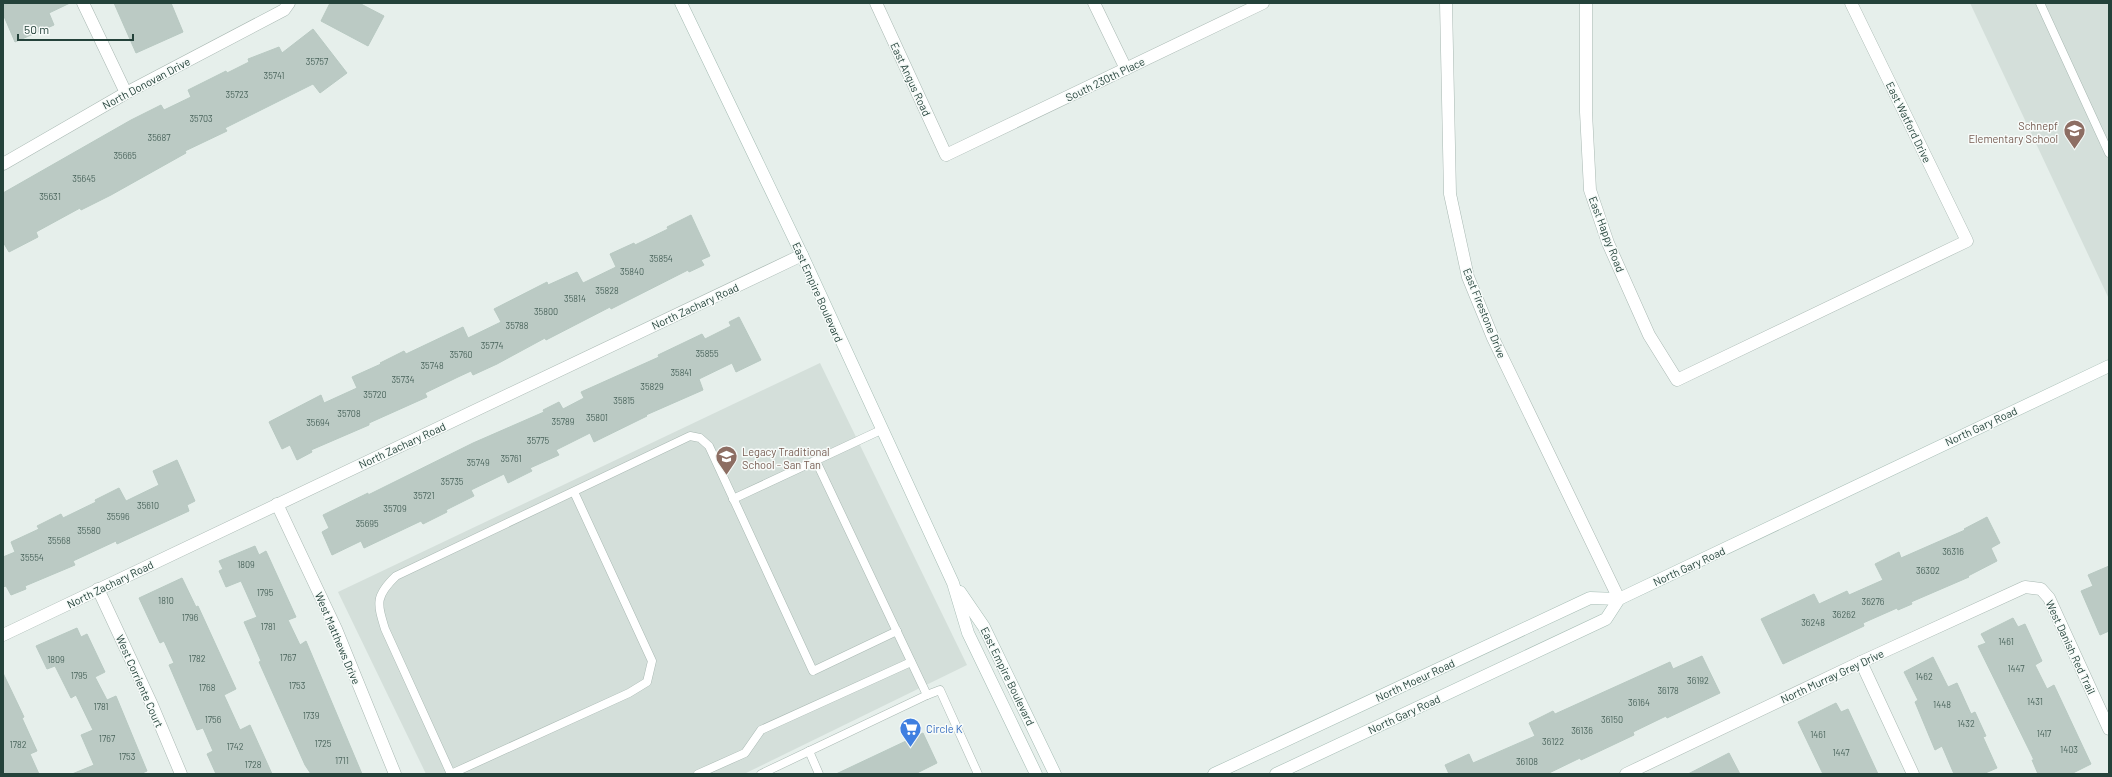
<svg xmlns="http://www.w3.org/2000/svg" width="2112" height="777" viewBox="0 0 2112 777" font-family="Barlow,sans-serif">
	<rect width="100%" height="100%" fill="#e6efeb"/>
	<!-- built -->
	<g fill="#d4dfda">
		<path d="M1970,3H2109V299Z"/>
		<path d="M820,363L967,665L744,774H426L338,592Z"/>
	</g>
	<!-- building -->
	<g fill="#bbcac4" stroke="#b8c9c2">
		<path d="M3,3H70L49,13L54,25L15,42L3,14Z"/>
		<path d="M114,3H171L183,32L136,53Z"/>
		<path d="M330,3H359L384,16L368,46L321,21Z"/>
		<path d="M313,29L347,73L320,93L313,84L225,128L227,131L185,151L186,153L111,195L81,210L80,208L36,232L38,237L9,252L3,242V193L131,120L161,105L164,110L191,97L188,90L226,71L227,73L249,62L248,59L279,47L282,53Z"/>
		<path d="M691,215L710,256L701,260L704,265L689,272L688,270L611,309L610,307L546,340L545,338L497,364L473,375L471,371L458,377L425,393L427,397L369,423V425L311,450L312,452L297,460L290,445L282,449L269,422L321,395L324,403L357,388L352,377L381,364L380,363L404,351L406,354L463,327L468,338L501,322L494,309L547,282L548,285L577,272L583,283L616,267L610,254L634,243L635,245L668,229L667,227Z"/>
		<path d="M739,317L761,360L736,372L732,363L699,379L703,390L646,415L647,416L594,442L590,433L556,450L559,455L530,468L532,471L508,483L504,474L471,490L474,496L446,510L447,512L423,524L421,521L364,548L361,541L332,555L322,532L329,528L323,515L368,493V495L473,443L544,412L543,410L559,402L563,409L584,398L581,392L659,357L658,355L702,334L705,339L731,326L729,322Z"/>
		<path d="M177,460L195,501L187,505L189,511L117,544L116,541L73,561L75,565L25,586L26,589L11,595L6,586L3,587V557L15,552L11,542L39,529L37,526L61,514L63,518L96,502L95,500L119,488L126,501L159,485L153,471Z"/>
		<path d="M1987,517L2000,543L1991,548L1997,561L1968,576L1969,577L1911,602L1912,604L1898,610L1897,608L1863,623L1864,626L1783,664L1761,619L1814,594L1819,604L1847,591L1849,595L1883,580L1875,564L1899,552L1901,558L1965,530L1964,529Z"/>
		<path d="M255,546L259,555L266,551L296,617L288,620L300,645L306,641L362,774H311L305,765L259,662L261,661L244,622L257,617L241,581L226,587L219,571L223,569L219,561Z"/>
		<path d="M2109,566V631L2100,635L2081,591L2093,586L2088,575Z"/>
		<path d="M182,578L196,607L198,606L236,689L224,695L240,730L250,725L272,774H216L207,754L213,751L203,728L197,730L169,665L174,663L164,641L160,643L139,598Z"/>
		<path d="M2013,618L2018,627L2025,624L2042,661L2035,665L2047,689L2054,685L2091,764L2071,774H2038L2032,760H2034L1978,646L1986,643L1981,634Z"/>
		<path d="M77,628L81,637L87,634L105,672L95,677L107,700L116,696L147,771L140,774H72L94,765L81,735L93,730L76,695L71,698L55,666L47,669L36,646Z"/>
		<path d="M1702,656L1720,693L1667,718L1666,716L1633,732L1634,735L1581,760L1580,758L1547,774H1449L1445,765L1469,754L1473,763L1535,736L1529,723L1553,711L1555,714L1670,662L1673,669Z"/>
		<path d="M1933,657L1948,687L1957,683L1971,714L1975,712L1986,736L1983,737L1997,768L1983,774H1954L1942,746L1935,750L1915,702L1918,700L1904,672Z"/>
		<path d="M3,673L24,717L22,718L37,751L30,754L39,774H3Z"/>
		<path d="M1836,703L1841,712L1848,709L1878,774H1823L1798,722Z"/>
		<path d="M923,733L937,763L915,774H836Z"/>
		<path d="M1729,753L1740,774H1688Z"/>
	</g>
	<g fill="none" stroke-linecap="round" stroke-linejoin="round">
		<defs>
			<g id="lane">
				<path d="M2040,3L2109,153"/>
				<path d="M816,461L927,695L940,690L978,774"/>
				<path d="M733,499L881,430"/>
				<path d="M809,751L819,774"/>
				<path d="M451,774L385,629C377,603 375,596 396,576L690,436L700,438L709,446L813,671L897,631"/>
				<path d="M451,774L629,693L647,682L652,661L574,492"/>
				<path d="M698,774L745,753L761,730L911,662"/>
				<path d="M761,774L927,695"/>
			</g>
			<g id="street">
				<path d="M83,3L126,93"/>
				<path d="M876,3L946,155L1263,3"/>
				<path d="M1094,3L1126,69"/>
				<path d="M1446,3L1450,194L1468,277L1493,338L1619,599"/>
				<path d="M1586,3V112L1590,190L1608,243L1649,335L1677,380L1967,241L1851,3"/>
				<path d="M3,164L126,93L284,10L289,3"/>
				<path d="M277,504L336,629L395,774"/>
				<path d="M98,589L152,705L181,774"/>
				<path d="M3,635L802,255"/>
				<path d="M1861,662L1913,774"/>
				<path d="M1626,774L1861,662L2025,587L2041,589L2049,598L2109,729"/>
			</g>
			<g id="secondary">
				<path d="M681,3L802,255L953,583L968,633L1036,774"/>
				<path d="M960,592L984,627L1055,774"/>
				<path d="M1214,774L1590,598L1619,599"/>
				<path d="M1276,774L1606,619L1619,599L2109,366"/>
			</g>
		</defs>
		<!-- lane casing -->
		<use href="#lane" stroke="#a8b8b2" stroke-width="9"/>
		<!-- street casing -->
		<use href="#street" stroke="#a8b8b2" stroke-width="13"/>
		<!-- secondary casing -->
		<use href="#secondary" stroke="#a4bbb3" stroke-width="13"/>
		<!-- lane -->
		<use href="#lane" stroke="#fff" stroke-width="8"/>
		<!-- street -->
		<use href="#street" stroke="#fff" stroke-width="12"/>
		<!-- secondary -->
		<use href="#secondary" stroke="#fff" stroke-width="12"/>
	</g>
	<!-- icons -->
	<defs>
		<symbol id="school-pin" viewBox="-11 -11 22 30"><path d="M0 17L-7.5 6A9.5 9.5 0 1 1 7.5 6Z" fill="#8d6e63" stroke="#f7fbf9"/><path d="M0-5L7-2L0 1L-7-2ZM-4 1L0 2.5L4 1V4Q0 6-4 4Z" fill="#fff"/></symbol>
		<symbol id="supermarket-pin" viewBox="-11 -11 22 30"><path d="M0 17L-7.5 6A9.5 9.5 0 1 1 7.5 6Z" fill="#3f7fe0" stroke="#f7fbf9"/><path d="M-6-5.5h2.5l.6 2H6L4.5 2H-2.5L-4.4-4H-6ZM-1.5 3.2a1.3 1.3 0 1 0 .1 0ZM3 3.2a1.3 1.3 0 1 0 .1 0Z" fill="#fff"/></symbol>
	</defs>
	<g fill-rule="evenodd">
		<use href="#school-pin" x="2062" y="118" width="25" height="34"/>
		<use href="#school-pin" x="714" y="444" width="25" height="34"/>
		<use href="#supermarket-pin" x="898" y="716" width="25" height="34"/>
	</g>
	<g text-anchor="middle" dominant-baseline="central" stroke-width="3" stroke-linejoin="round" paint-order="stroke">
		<!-- number labels -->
		<g font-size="9" fill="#4a645c">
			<text x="317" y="61">35757</text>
			<text x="274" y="75">35741</text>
			<text x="237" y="94">35723</text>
			<text x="201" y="118">35703</text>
			<text x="159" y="137">35687</text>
			<text x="125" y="155">35665</text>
			<text x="84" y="178">35645</text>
			<text x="50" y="196">35631</text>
			<text x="661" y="258">35854</text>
			<text x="632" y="271">35840</text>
			<text x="607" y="290">35828</text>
			<text x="575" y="298">35814</text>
			<text x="546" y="311">35800</text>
			<text x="517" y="325">35788</text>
			<text x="492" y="345">35774</text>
			<text x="707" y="353">35855</text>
			<text x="461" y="354">35760</text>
			<text x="432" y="365">35748</text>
			<text x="681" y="372">35841</text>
			<text x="403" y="379">35734</text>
			<text x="652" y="386">35829</text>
			<text x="375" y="394">35720</text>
			<text x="624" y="400">35815</text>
			<text x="349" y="413">35708</text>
			<text x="597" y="417">35801</text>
			<text x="563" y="421">35789</text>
			<text x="318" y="422">35694</text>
			<text x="538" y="440">35775</text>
			<text x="511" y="458">35761</text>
			<text x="478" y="462">35749</text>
			<text x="452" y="481">35735</text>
			<text x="424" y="495">35721</text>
			<text x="148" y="505">35610</text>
			<text x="395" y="508">35709</text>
			<text x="118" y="516">35596</text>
			<text x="367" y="523">35695</text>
			<text x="89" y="530">35580</text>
			<text x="59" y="540">35568</text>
			<text x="1953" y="551">36316</text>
			<text x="32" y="557">35554</text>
			<text x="246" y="564">1809</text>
			<text x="1928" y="570">36302</text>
			<text x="265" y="592">1795</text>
			<text x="166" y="600">1810</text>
			<text x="1873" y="601">36276</text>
			<text x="1844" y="614">36262</text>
			<text x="190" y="617">1796</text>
			<text x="1813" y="622">36248</text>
			<text x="268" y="626">1781</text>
			<text x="2006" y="641">1461</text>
			<text x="288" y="657">1767</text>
			<text x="197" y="658">1782</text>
			<text x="56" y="659">1809</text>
			<text x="2016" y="668">1447</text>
			<text x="79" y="675">1795</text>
			<text x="1924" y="676">1462</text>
			<text x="1698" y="680">36192</text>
			<text x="297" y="685">1753</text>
			<text x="207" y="687">1768</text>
			<text x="1668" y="690">36178</text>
			<text x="2035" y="701">1431</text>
			<text x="1639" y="702">36164</text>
			<text x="1942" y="704">1448</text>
			<text x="101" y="706">1781</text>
			<text x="311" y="715">1739</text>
			<text x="213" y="719">1756</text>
			<text x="1612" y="719">36150</text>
			<text x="1966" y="723">1432</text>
			<text x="1582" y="730">36136</text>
			<text x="2044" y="733">1417</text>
			<text x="1818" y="734">1461</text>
			<text x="107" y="738">1767</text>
			<text x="1553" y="741">36122</text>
			<text x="323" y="743">1725</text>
			<text x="18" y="744">1782</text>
			<text x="235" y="746">1742</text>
			<text x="2069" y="749">1403</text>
			<text x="1841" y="752">1447</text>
			<text x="127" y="756">1753</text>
			<text x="342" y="760">1711</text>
			<text x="1527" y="761">36108</text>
			<text x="253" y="764">1728</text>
		</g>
		<!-- street labels -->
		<g font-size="11" fill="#24423a" stroke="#f7fbf9">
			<text transform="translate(911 79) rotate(65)">East Angus Road</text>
			<text transform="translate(1105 79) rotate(-26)">South 230th Place</text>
			<text transform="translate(146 83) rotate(-28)">North Donovan Drive</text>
			<text transform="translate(1909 122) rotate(64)">East Watford Drive</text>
			<text transform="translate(1607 234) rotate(69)">East Happy Road</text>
			<text transform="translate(818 292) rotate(66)">East Empire Boulevard</text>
			<text transform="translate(695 306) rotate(-25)">North Zachary Road</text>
			<text transform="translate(1485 313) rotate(68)">East Firestone Drive</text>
			<text transform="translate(1981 426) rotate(-25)">North Gary Road</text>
			<text transform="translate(402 445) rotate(-25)">North Zachary Road</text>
			<text transform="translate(1689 566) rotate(-25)">North Gary Road</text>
			<text transform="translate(110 584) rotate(-26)">North Zachary Road</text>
			<text transform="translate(338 638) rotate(67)">West Matthews Drive</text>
			<text transform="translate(2071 647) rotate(65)">West Danish Red Trail</text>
			<text transform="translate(1008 676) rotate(64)">East Empire Boulevard</text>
			<text transform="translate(1832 676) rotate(-25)">North Murray Grey Drive</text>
			<text transform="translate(1415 680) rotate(-25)">North Moeur Road</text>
			<text transform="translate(140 681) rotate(66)">West Corriente Court</text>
			<text transform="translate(1404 714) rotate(-25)">North Gary Road</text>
		</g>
		<!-- education labels -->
		<g font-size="11" fill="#785e54" stroke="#f7fbf9" text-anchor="end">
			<text x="2058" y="125">Schnepf<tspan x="2058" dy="13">Elementary School</tspan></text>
			<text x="742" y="451" text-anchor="start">Legacy Traditional<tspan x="742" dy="13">School - San Tan</tspan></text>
		</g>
		<!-- shop labels -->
		<g font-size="11" fill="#366cbe" stroke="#f7fbf9" text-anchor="start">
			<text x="926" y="728">Circle K</text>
		</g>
	</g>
	<!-- border -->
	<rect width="2112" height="777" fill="none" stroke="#24423a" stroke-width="8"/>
	<!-- scale -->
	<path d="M18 34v6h115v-6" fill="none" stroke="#24423a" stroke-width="2"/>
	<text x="24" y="34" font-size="12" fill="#24423a" stroke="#f7fbf9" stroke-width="3" paint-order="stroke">50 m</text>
</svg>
